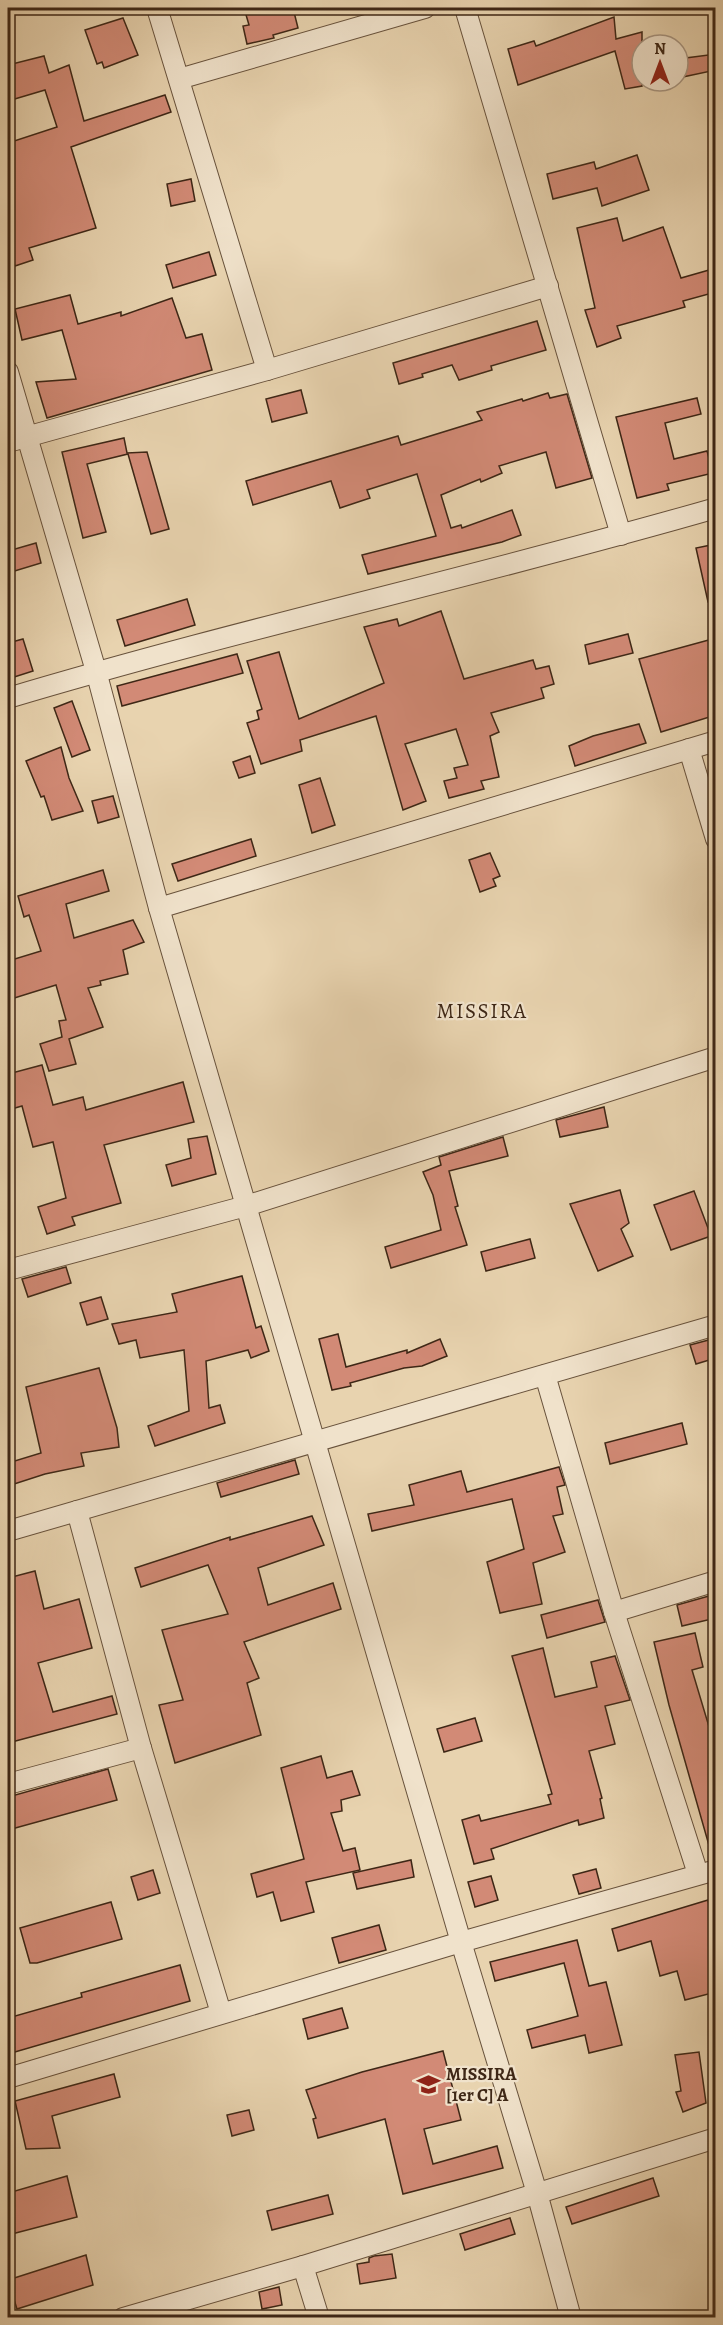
<svg xmlns="http://www.w3.org/2000/svg" width="723" height="2325" viewBox="0 0 723 2325" font-family="Alegreya,serif">
	<rect width="100%" height="100%" fill="#e8d3af"/>
	<filter id="stains"><feTurbulence type="fractalNoise" baseFrequency=".00333" numOctaves="4"/><feColorMatrix values="0 0 0 0 .2 0 0 0 0 .09 0 0 0 0 .02 0 0 0 .5 -.17"/></filter>
	<radialGradient id="worn" r=".72"><stop offset=".6" stop-color="#630" stop-opacity="0"/><stop offset="1" stop-color="#630" stop-opacity=".3"/></radialGradient>
	<!-- building -->
	<g fill="#d28a76" stroke="#3e2716" stroke-width="1.5">
		<path d="M244,8H293L298,28L273,35L274,38L247,44L243,26L249,25Z"/>
		<path d="M614,17L616,39L642,32V86L625,89L615,51L518,85L508,49L534,41L536,46Z"/>
		<path d="M123,18L138,55L104,68L102,62L97,64L85,30Z"/>
		<path d="M716,54V70L678,78V59Z"/>
		<path d="M44,56L49,73L69,65L84,121L165,95L171,112L71,147L96,228L29,248L33,260L15,266L11,254L8,255V143L57,127L45,90L8,101V65Z"/>
		<path d="M637,155L649,190L602,206L597,188L553,199L547,174L594,162L596,169Z"/>
		<path d="M191,179L195,201L171,206L167,184Z"/>
		<path d="M617,218L623,241L663,227L681,278L716,268V292L683,301L685,307L617,326L621,338L597,347L585,310L595,308L577,228Z"/>
		<path d="M209,252L216,275L173,288L166,265Z"/>
		<path d="M70,295L78,324L121,312V316L172,298L186,338L202,334L212,370L47,418L36,382L76,379L62,330L22,340L15,309Z"/>
		<path d="M537,321L546,350L491,366L492,370L459,380L452,365L422,374L423,377L399,384L393,363Z"/>
		<path d="M301,390L307,413L272,422L266,399Z"/>
		<path d="M548,393L550,398L567,394L592,478L556,488L546,452L499,466L502,473L481,482L480,479L441,495L451,528L461,525L462,528L512,510L521,535L502,542L368,574L362,555L436,536L417,474L367,490L370,498L340,508L331,481L253,505L246,481L398,436L401,445L482,420L477,412L522,399L523,401Z"/>
		<path d="M697,398L701,414L665,423L674,459L707,451L713,473L667,484L669,490L637,498L616,417Z"/>
		<path d="M124,438L127,453L147,452L169,529L151,534L128,454L87,464L106,532L83,538L62,452Z"/>
		<path d="M36,543L41,563L8,573V551Z"/>
		<path d="M716,544V601L708,602L696,548Z"/>
		<path d="M187,599L195,625L125,646L117,620Z"/>
		<path d="M441,611L464,679L533,660L536,669L549,666L554,684L541,688L544,698L491,713L499,732L490,736L499,777L481,781L484,789L449,798L444,781L457,778L454,768L468,765L456,729L405,744L426,801L403,810L376,716L300,740L302,751L261,764L247,723L259,719L257,711L262,709L247,661L279,652L299,719L384,683L364,627L397,619L399,626Z"/>
		<path d="M628,634L633,653L589,664L585,645Z"/>
		<path d="M716,638V715L661,732L639,659Z"/>
		<path d="M23,639L33,671L8,679V643Z"/>
		<path d="M237,654L243,673L122,706L117,686Z"/>
		<path d="M72,701L90,750L72,757L54,708Z"/>
		<path d="M639,724L646,743L575,766L569,746L593,736Z"/>
		<path d="M61,747L69,778L83,811L52,820L44,796L41,797L26,761Z"/>
		<path d="M250,756L255,773L239,778L233,762Z"/>
		<path d="M320,778L335,825L312,833L299,785Z"/>
		<path d="M113,796L119,817L98,823L92,801Z"/>
		<path d="M251,839L256,856L178,881L172,864Z"/>
		<path d="M490,853L500,876L493,879L496,886L480,892L469,860Z"/>
		<path d="M103,870L109,891L66,904L74,938L133,920L144,942L123,950L128,974L100,981L101,985L88,988L103,1027L69,1039L76,1064L49,1071L40,1044L62,1037L59,1021L66,1020L56,985L8,1000V961L41,951L29,915L24,917L18,896Z"/>
		<path d="M42,1065L53,1105L83,1097L86,1110L183,1082L194,1122L104,1145L121,1203L72,1217L75,1225L47,1234L38,1207L66,1198L53,1142L33,1147L22,1106L8,1110V1074Z"/>
		<path d="M604,1107L608,1127L560,1137L556,1120Z"/>
		<path d="M207,1136L216,1174L172,1186L166,1165L191,1158L188,1139Z"/>
		<path d="M503,1137L508,1156L449,1171L458,1206L455,1207L467,1245L391,1268L385,1247L441,1230L433,1195L423,1172L441,1165L439,1157Z"/>
		<path d="M620,1190L629,1223L621,1229L633,1256L598,1271L570,1204Z"/>
		<path d="M694,1191L711,1236L671,1250L654,1205Z"/>
		<path d="M530,1239L535,1258L486,1271L481,1252Z"/>
		<path d="M66,1267L71,1283L28,1297L22,1279Z"/>
		<path d="M242,1276L256,1328L261,1326L269,1351L251,1358L248,1350L206,1361L209,1408L220,1405L225,1423L155,1446L148,1426L189,1411L184,1350L140,1358L136,1340L119,1344L112,1324L177,1312L172,1294Z"/>
		<path d="M101,1297L108,1319L87,1325L80,1303Z"/>
		<path d="M338,1334L346,1367L407,1350V1353L440,1339L447,1356L422,1366L404,1368L350,1383L351,1386L332,1390L319,1339Z"/>
		<path d="M716,1338V1358L696,1364L690,1345Z"/>
		<path d="M99,1368L117,1428L119,1447L81,1453L84,1466L45,1474L8,1486V1463L41,1453L26,1387Z"/>
		<path d="M682,1423L687,1444L610,1464L605,1443Z"/>
		<path d="M295,1460L299,1474L221,1497L217,1483Z"/>
		<path d="M559,1467L565,1485L557,1487L563,1514L553,1516L565,1552L533,1563L542,1604L500,1613L487,1562L524,1549L512,1499L372,1531L368,1514L414,1505L409,1485L461,1471L467,1492Z"/>
		<path d="M312,1516L324,1545L258,1568L268,1605L333,1583L341,1609L244,1642L259,1678L247,1683L261,1735L175,1763L159,1705L183,1700L162,1630L228,1614L208,1565L141,1587L135,1568L230,1537V1540Z"/>
		<path d="M35,1571L44,1609L79,1599L92,1648L38,1663L53,1712L112,1696L117,1714L8,1743V1578Z"/>
		<path d="M716,1594V1618L682,1626L677,1605Z"/>
		<path d="M598,1600L605,1622L547,1638L541,1615Z"/>
		<path d="M695,1633L703,1667L692,1670L716,1750V1848L710,1849L669,1705L654,1642Z"/>
		<path d="M543,1648L555,1697L597,1687L591,1662L615,1656L630,1700L605,1706L615,1744L589,1751L602,1798L600,1799L604,1818L579,1825L578,1820L491,1849L494,1859L474,1864L462,1820L479,1815L481,1821L551,1804L548,1795L552,1794L512,1656Z"/>
		<path d="M475,1718L482,1741L444,1752L437,1729Z"/>
		<path d="M321,1756L327,1778L352,1771L360,1795L341,1800L342,1811L331,1813L343,1851L355,1848L360,1870L306,1882L314,1912L281,1921L273,1892L257,1897L251,1874L304,1859L281,1768Z"/>
		<path d="M108,1769L117,1800L8,1830V1797Z"/>
		<path d="M411,1860L414,1877L357,1889L353,1873Z"/>
		<path d="M596,1869L601,1888L579,1894L573,1875Z"/>
		<path d="M153,1870L160,1893L138,1900L131,1877Z"/>
		<path d="M491,1876L498,1900L475,1907L468,1882Z"/>
		<path d="M708,1900L711,1913L716,1912V1992L685,2000L677,1971L660,1976L651,1941L618,1951L612,1929Z"/>
		<path d="M111,1902L122,1939L37,1963H30L20,1928Z"/>
		<path d="M379,1925L386,1950L339,1963L332,1938Z"/>
		<path d="M577,1940L589,1986L606,1982L622,2045L589,2053L585,2035L532,2048L527,2030L578,2016L564,1963L495,1981L490,1962Z"/>
		<path d="M180,1965L190,2001L8,2054V2018L82,1997L81,1993Z"/>
		<path d="M342,2008L348,2028L308,2039L303,2019Z"/>
		<path d="M443,2051L461,2120L424,2129L433,2164L497,2146L503,2168L403,2194L385,2119L318,2138L313,2119L316,2118L306,2090L362,2072Z"/>
		<path d="M699,2052L706,2103L683,2112L676,2092L681,2091L675,2055Z"/>
		<path d="M114,2074L120,2097L52,2116L60,2148L26,2149L15,2101Z"/>
		<path d="M249,2110L254,2130L232,2136L227,2115Z"/>
		<path d="M67,2176L77,2217L8,2235V2193Z"/>
		<path d="M653,2178L659,2196L572,2224L566,2207Z"/>
		<path d="M328,2195L333,2214L272,2230L267,2211Z"/>
		<path d="M510,2218L515,2234L465,2250L460,2234Z"/>
		<path d="M392,2254L396,2278L360,2284L357,2264L369,2262V2258L374,2256Z"/>
		<path d="M86,2255L93,2285L17,2309L8,2280Z"/>
		<path d="M279,2287L282,2305L262,2309L259,2292Z"/>
	</g>
	<g fill="none" stroke-linecap="round" stroke-linejoin="round">
		<defs>
			<g id="minor">
				<path d="M157,8L267,370"/>
				<path d="M465,8L621,535"/>
				<path d="M179,79L425,8"/>
				<path d="M8,372L96,671L159,908L461,1942L537,2193L571,2318"/>
				<path d="M8,442L267,370L548,286"/>
				<path d="M8,698C242,628 481,576 716,508"/>
				<path d="M689,749L716,839"/>
				<path d="M159,908L716,741"/>
				<path d="M8,1270L246,1206L716,1057"/>
				<path d="M545,1375L614,1612L698,1874"/>
				<path d="M77,1511L141,1748L221,2013"/>
				<path d="M8,1531L716,1325"/>
				<path d="M614,1612L716,1581"/>
				<path d="M8,1784L141,1748"/>
				<path d="M8,2078L461,1942L716,1870"/>
				<path d="M303,2266L319,2318"/>
				<path d="M123,2318L303,2266L716,2138"/>
			</g>
		</defs>
		<!-- minor casing -->
		<use href="#minor" stroke="#68523c" stroke-width="22"/>
		<!-- minor -->
		<use href="#minor" stroke="#f0e2cb" stroke-width="20"/>
	</g>
	<!-- icons -->
	<defs>
		<symbol id="school-bare" viewBox="-9 -9 18 18"><path d="M0-5L7-2L0 1L-7-2ZM-4 1L0 2.5L4 1V4Q0 6-4 4Z" fill="#8f2418" stroke="#f0e2cb" stroke-width="2.5" paint-order="stroke"/></symbol>
	</defs>
	<g fill-rule="evenodd">
		<use href="#school-bare" x="412" y="2068" width="33" height="33"/>
	</g>
	<g text-anchor="middle" dominant-baseline="central" stroke-width="4.5" stroke-linejoin="round" paint-order="stroke">
		<!-- poi labels -->
		<g font-size="18" font-weight="bold" fill="#3e2716" stroke="#f0e2cb" text-anchor="start">
			<text x="446" y="2074">MISSIRA<tspan x="446" dy="21">[1er C] A</tspan></text>
		</g>
		<!-- quarter labels -->
		<g font-size="21" letter-spacing="1.5" fill="#3e2716" stroke="#f0e2cb">
			<text x="482" y="1011">MISSIRA</text>
		</g>
	</g>
	<!-- margin -->
	<rect width="723" height="2325" fill="none" stroke="#e8d3af" stroke-width="30"/>
	<rect x="9" y="9" width="705" height="2307" fill="none" stroke="#3e2716" stroke-width="3"/>
	<rect x="15" y="15" width="693" height="2295" fill="none" stroke="#3e2716" stroke-width="1.5"/>
	<!-- north arrow -->
	<g transform="translate(660 63)"><circle r="28" fill="#f0e2cb" stroke="#a99783" stroke-width="1.5"/>
	<path d="M0-4.5L10 22L0 15L-10 22Z" fill="#8f2418"/>
	<text y="-9" font-size="16" font-weight="bold" text-anchor="middle" fill="#3e2716">N</text>
	</g>
	<rect width="100%" height="100%" filter="url(#stains)"/>
	<rect width="100%" height="100%" fill="url(#worn)"/>
</svg>
